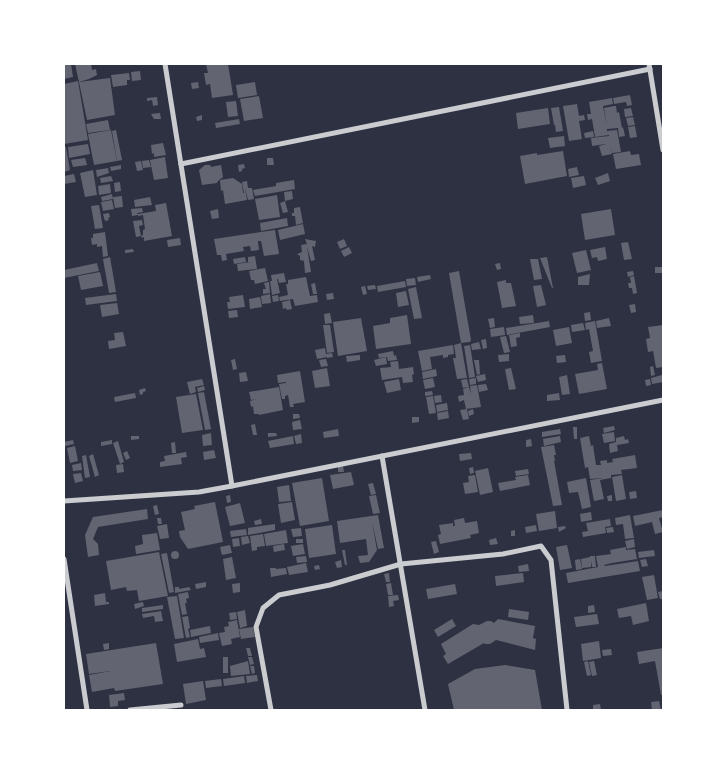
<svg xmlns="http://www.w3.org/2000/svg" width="727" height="774" viewBox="0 0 727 774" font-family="'Sofia Sans Condensed',sans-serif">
	<rect width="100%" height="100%" fill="#2d3142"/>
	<!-- building -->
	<g fill="#626471">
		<path d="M64,64H71L73,77L64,79Z"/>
		<path d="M75,64H91L92,70L96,69L97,75L89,79L79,82Z"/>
		<path d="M206,64H228L233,95L212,98L210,84L206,85L204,73H208Z"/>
		<path d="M140,71L141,80L132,81L131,72Z"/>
		<path d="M129,73L130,80H127V85L113,87L111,75Z"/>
		<path d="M110,78L115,115L87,120L79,82Z"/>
		<path d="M78,81L88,140L64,144V84Z"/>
		<path d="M198,82L199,88L192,89L191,83Z"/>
		<path d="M255,82L257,95L238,98L236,85Z"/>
		<path d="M630,95L632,105L627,106L626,102L614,104L613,98Z"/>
		<path d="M259,96L263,118L244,121L240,99Z"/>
		<path d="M157,97L158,105L153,106L152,100L147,101V98Z"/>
		<path d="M612,98L613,104L603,106L607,126L604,108L614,106V108V106H616L617,113L619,112L622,128L623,127L625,136L619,137L618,128L607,129V131L617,130L621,152L612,153L610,146L612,154L602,156L599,146L606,144L592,146L591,138L609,136V135L595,137L592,119L588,120L587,114H591L589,102Z"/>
		<path d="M236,101L238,116L228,117L226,102Z"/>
		<path d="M577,104L579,116L584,115L585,120L579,121L582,139L569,141L563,106Z"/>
		<path d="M559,107L563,131L556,132L555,125H554L551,108Z"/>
		<path d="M548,108L550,124L518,129L516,113Z"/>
		<path d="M631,108L633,116L625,117L624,109Z"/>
		<path d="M160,113L161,119H154L151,114Z"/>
		<path d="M202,115V120L197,121L196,117Z"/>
		<path d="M633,117L635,125L628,126L626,118Z"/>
		<path d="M239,119L240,124L216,128L215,123Z"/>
		<path d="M108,120L110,130L88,133L86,124Z"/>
		<path d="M635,126L637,137L630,138L628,127Z"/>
		<path d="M111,130L117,161L94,165L88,134Z"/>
		<path d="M116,130L122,160L117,161L112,131Z"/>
		<path d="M593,131L594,137L585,138L584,133Z"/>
		<path d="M564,136L565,146L550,148L548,138Z"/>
		<path d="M163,143L166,155L154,157V153L152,154L151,145Z"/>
		<path d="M88,144L90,154L69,158L68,147Z"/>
		<path d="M64,147H66L70,170L64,172Z"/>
		<path d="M563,151L567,176L525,184L520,156L537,153V155Z"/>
		<path d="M630,151L631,155L639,154L641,165L616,169L613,154Z"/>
		<path d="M165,157L168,178L154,180L150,160Z"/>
		<path d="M85,158L87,165L73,167L71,160Z"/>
		<path d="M267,158H273L274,165H267Z"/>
		<path d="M149,160L151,167L143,168L142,161Z"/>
		<path d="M141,161L143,170L137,171L135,162Z"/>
		<path d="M244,164L245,168L242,169V171L239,172L238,165Z"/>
		<path d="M121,165V169L111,171L110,167Z"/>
		<path d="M205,165H210L211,167L221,165L223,177L218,181L217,183L202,185L199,170Z"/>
		<path d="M577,167L579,175L569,177L568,169Z"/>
		<path d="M108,168L109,173L97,177L96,170Z"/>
		<path d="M93,170L97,195L85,197L80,173Z"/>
		<path d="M608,173L610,181L598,185L595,178Z"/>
		<path d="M74,174L76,182L64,184V176Z"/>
		<path d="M111,176L113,181L101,183L100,178Z"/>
		<path d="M584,176L586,185L573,188L571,178Z"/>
		<path d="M233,178L242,184L243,193H244L242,182L247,181L248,188H252L254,199L248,200L245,188L247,200L225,204L223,190L221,191L220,180Z"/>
		<path d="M294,180L295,189L255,196L253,190L276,186V183Z"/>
		<path d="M120,182L121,191L115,192L114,183Z"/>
		<path d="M110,184L111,193L99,195L98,186Z"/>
		<path d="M292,191L293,199L285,201L284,192Z"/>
		<path d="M112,194L113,199L102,201L101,197Z"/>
		<path d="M277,195L280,217L259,220L255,199Z"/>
		<path d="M122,196L123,207L115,208L113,197Z"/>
		<path d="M150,197L152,205L135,207L134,200Z"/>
		<path d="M112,200L114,209L103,211L101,202Z"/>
		<path d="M285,201L288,212L283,213L280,203Z"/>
		<path d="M166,203L172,236L144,241V237L142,238L141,236L143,235V230L145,229L143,215L138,216V214L156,211L155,205Z"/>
		<path d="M99,205L103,228L95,229L91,206Z"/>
		<path d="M300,207L303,223L296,225L295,216H292V213H294V208Z"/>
		<path d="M142,208L143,212L137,213L138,215L132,216L131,209Z"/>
		<path d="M218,209L219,218L212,219L210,211Z"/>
		<path d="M611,209L615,235L585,240L581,214Z"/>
		<path d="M109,213L110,217L108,218L109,220L105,221L103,214Z"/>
		<path d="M287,218L288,226L261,231L260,223Z"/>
		<path d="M142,220L143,225L139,226L141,236L136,237L133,221Z"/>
		<path d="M303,224L305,234L280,240L278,230Z"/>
		<path d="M275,230L279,254L264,256L261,241H258L259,250L251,251L250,246L243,247L244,251L226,254L227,260L222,261L221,255H217L214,239Z"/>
		<path d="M105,232L108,256L103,257L102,246L97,247V244L92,245L91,238H93V234Z"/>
		<path d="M180,238L181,245L168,247L167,240Z"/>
		<path d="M305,239L316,241L315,247L312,246L315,260L311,261L307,247L311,272L305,273L304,261L300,260V256L297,254L302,252L301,245L307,244Z"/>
		<path d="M344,239L347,246L340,249L337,242Z"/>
		<path d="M628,242L632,259L624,260L621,243Z"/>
		<path d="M349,247L352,253L344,257L341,251Z"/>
		<path d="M605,247L607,259L598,261L597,257L592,258L590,250Z"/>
		<path d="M133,249L134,252L125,253V250Z"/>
		<path d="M586,250L591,270L577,273L572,253Z"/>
		<path d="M255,256L257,269L238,271L237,264L250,262H248V257Z"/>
		<path d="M110,257L116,292L109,293L103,259Z"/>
		<path d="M245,257L246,262L234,264L233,259Z"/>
		<path d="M547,257L553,288H552L540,258Z"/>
		<path d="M530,259H538L542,279L534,280Z"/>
		<path d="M97,263L99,271L64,278V270Z"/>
		<path d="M500,263L501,269L497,270L495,264Z"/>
		<rect x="655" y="267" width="8" height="6"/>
		<path d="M265,268L268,281L255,284L254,280H251L249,271Z"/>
		<path d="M459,271L471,340L470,342L461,343L449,273Z"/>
		<path d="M633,271L634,275L628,277L627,272Z"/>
		<path d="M100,272L103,286L81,290L78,276Z"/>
		<path d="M284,273L286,282L279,283L278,279H277L280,293L272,295L270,281H272L271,275Z"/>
		<path d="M590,274L589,285H578V277Z"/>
		<path d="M430,275L431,279L418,282L417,277Z"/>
		<path d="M634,276L637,293L633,294L632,288H629L628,283H631L630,277Z"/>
		<path d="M306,277L310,296L317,295L318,302L295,306L293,299L280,301L279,297L288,295L286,284H288V280Z"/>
		<path d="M415,278L416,285L407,286L406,279Z"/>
		<path d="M506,280V283H511L516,306L502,308L497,282Z"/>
		<path d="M405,281L406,287L378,292L377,286Z"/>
		<path d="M269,282L270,293L263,294V289H266L264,283Z"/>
		<path d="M315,283L317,294H313L311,284Z"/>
		<path d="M375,285L376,289L368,290L367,286Z"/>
		<path d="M541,285L546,305L537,307L533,286Z"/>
		<path d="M365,286L367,294L363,295L361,287Z"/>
		<path d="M416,287L422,318L414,319L408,289Z"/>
		<path d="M406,291L409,305L398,307L396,293Z"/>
		<path d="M333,293L334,299L327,300L326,294Z"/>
		<path d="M116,294L117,301L86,305L85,298Z"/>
		<path d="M270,294L271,303L262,304L261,296Z"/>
		<path d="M243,295L245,307L228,309L227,302H230L229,297Z"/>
		<path d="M278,295L279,301L273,302L272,296Z"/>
		<path d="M260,297L262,307L250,309L249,299Z"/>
		<path d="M290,300L292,309L287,310L286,308L283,309L282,302Z"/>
		<path d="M117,303L119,314L102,317L100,305Z"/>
		<path d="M635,304L636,312L631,313L629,305Z"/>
		<path d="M237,310L238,317L229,318L228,311Z"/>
		<path d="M590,312L591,320L585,321L584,313Z"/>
		<path d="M330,313L332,323L325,324L324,314Z"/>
		<path d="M407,315L411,344L376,349L373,326L390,323V318Z"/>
		<path d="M533,315L534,323L520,324L519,317Z"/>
		<path d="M361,318L367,351L338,356L333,322Z"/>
		<path d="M494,318L495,327L490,328L488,319Z"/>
		<path d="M609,318L611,326L597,328L596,321Z"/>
		<path d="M549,321L550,327L507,335L506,328Z"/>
		<path d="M595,321L602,361L591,363L589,352L593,351L589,329L586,330L585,323Z"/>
		<path d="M583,323L585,330L572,332L571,325Z"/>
		<path d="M323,325H330L334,352L327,353Z"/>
		<path d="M663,325V367L656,368L653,351L648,352L646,339L650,338L648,327Z"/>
		<path d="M504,327L505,335L491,337L490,329Z"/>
		<path d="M569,327L572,343L556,346L553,330Z"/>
		<path d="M123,332L126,346L109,349L108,341L115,340L114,333Z"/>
		<path d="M520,333V337L516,338L517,346L511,347L509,335Z"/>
		<path d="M506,336L510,352L504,353L500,337Z"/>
		<path d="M486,339L487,348L483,349L481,340Z"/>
		<path d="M479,342L481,349L472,350L471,344Z"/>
		<path d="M461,343L467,378L457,379L453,358H456L454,345Z"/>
		<path d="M453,345L454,354L448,355V357L443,358V355L430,357L432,369L422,371L418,351Z"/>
		<path d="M470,345L475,377L469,378L464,346Z"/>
		<path d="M325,348L326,354L332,353L333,357L327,358V357L317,359L315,350Z"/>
		<path d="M393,351L394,356L396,355L397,360L388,361L387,357L379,358L378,354Z"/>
		<path d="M509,354V361L499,362L498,355Z"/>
		<path d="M360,355V360L347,362L346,356Z"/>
		<path d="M565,355L566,362L557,363L556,356Z"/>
		<path d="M386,357L387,364L376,366L374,360Z"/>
		<path d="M235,359L237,369L233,370L231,360Z"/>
		<path d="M326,359L328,366L321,367L319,360Z"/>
		<path d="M474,360H479L480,374L477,375Z"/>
		<path d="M398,361L399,369L413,367L414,374L412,375L413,382L403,383L402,377L382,380L380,368L391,367L390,362Z"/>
		<path d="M602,363L607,389L579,394L575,374L598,370L597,364Z"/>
		<path d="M653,366L655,375L651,376L650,367Z"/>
		<path d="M327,368L330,386L315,388L312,371Z"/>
		<path d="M511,368L516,389L509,390L505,369Z"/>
		<path d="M436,369L437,376L423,379L422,372Z"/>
		<path d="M300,371L305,402L293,404L294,407H290L288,395L285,396V399H282L279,384L286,383V382L278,383L277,375Z"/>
		<path d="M246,372L248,381L240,382L239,373Z"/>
		<path d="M485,374L486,380L478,382L476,376Z"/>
		<path d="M567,375L570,394L562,395L559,377Z"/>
		<path d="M662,375L663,382L652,384L651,378Z"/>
		<path d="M433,378L435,387L425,389L423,380Z"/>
		<path d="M476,378V384L470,385L469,379Z"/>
		<path d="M202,379L204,385L195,387L196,392L190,394L187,382Z"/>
		<path d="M399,379L401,390L387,393L384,382Z"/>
		<path d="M467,379L469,387L463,388L461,380Z"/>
		<path d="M650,379L651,385L646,386L645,380Z"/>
		<path d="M486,384L488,390L479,392L478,385Z"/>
		<path d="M477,385L481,407L466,409L464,400L459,402L458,396L464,395L463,389L469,387L471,394L470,386Z"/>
		<path d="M204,386L205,390L198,392L197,388Z"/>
		<path d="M279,387L283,410L259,415V414H254L253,406L251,407L250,401L257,399L251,400L249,392Z"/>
		<path d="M145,388L146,391L143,392V394L140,395L139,390Z"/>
		<path d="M432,391L433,395L425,396V392Z"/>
		<path d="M204,392L211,429L205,430L198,393Z"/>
		<path d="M135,393L136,398L115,402L114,397Z"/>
		<path d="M559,393L560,400L547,401V395Z"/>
		<path d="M196,394L203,430L182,433L176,397Z"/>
		<path d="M441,395L442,402L435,403L434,396Z"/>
		<path d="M433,396L436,413L429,414L426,397Z"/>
		<path d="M447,403L448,410L437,412L436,405Z"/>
		<path d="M467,409L469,419L463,420L460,410Z"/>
		<path d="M473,409L474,414L469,416L468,411Z"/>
		<path d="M448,411L449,418L438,420L437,413Z"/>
		<path d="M293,414H299L300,418L293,419Z"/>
		<path d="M412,417H419V422L412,423Z"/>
		<path d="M300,420L302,429L293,430L292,422Z"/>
		<path d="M255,424L257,435H253L251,425Z"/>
		<path d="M614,426L615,430L604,433L603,428Z"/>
		<path d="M573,427H577V439H574Z"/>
		<path d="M338,429L339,436L324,438L323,432Z"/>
		<path d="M560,429L561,434L542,437V432Z"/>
		<path d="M614,432L615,441L604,443L602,434Z"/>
		<path d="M211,433L212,445L203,446L202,435Z"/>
		<path d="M268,433H276L277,436L268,437Z"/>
		<path d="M301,434L302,443L296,444L294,436Z"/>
		<path d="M131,436H139V439L131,440Z"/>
		<path d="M293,436L294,444L270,448L268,441Z"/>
		<path d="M560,436L561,442L544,446L543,439Z"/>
		<path d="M589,436L591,446L593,445L596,465H601L600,461L607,460V463L613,462L612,459L635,455L637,468L621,470L622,474L611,475V478L600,480L604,499L594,501L590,480L603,478L590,479L588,467L585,468L580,438Z"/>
		<path d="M624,436L625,440L628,439L629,443L617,445L618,451L610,453L609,444L616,442V438Z"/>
		<path d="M531,439L532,446L526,447V440Z"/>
		<path d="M73,440L74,444L65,446L64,442Z"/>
		<path d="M112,440V444L101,446V442Z"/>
		<path d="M118,441L124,462L120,464L113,443Z"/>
		<path d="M175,442L176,453H172L171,443Z"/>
		<path d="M554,445L556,455H554L555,461H554L562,505L553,506L541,447Z"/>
		<path d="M75,446L78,461L70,463L67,448Z"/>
		<path d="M214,450L216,458L204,460L203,452Z"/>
		<path d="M127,451L130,458L126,460L123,453Z"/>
		<path d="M186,452L187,457L181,458L182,464L160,467V462L165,461L164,456Z"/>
		<path d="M471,453L472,459L460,461L459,454Z"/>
		<path d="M93,454L99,475L95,477L89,456Z"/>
		<path d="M86,455L90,477L85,478L82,456Z"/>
		<path d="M81,463L82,470L73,471L72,465Z"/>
		<path d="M123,464L124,472L117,473L116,465Z"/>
		<path d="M343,466L344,472H338V467Z"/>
		<path d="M473,467L474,473L470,474L469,468Z"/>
		<path d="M488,468L493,492L480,495L475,471Z"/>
		<path d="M528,469L529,474L516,476L515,471Z"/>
		<path d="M351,472L354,485L333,489L330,475Z"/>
		<path d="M81,473L83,481L75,483L73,474Z"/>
		<path d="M475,475L478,492L465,494L463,483L469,482L468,476Z"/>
		<path d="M528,475L530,485L500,491L498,483L516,480L515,477Z"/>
		<path d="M622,475L626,499L616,501L612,477Z"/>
		<path d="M322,478L329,521L300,526L292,483Z"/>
		<path d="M586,478L591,507L582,509L578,492L569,493L567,482Z"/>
		<path d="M373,483L376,494L371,495L368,484Z"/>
		<path d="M289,485L291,501L279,502L277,487Z"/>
		<path d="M636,491L637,498L630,499L629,492Z"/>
		<path d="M230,495L231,502L227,503L226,496Z"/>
		<path d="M376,495L380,513L373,514L369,496Z"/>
		<path d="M612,495V501H608L607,496Z"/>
		<path d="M215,502L223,542L188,549L180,537L179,531L185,530L181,512L195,509L194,506Z"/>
		<path d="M292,502L295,520L281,523L278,504Z"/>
		<path d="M240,503L245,523L230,526L225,507Z"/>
		<path d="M157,505L159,514L155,515L153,506Z"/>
		<path d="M147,509L148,519L98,527L93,539L98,544L99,555L88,557L85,535L93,517Z"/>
		<path d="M663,510V517L659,518L663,532L655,534L652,522L635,526L633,516Z"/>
		<path d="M555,511L557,528L539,531L536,514Z"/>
		<path d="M591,512L592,520L581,522L580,514Z"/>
		<path d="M378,515L384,548L378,549L372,522L377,550L369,562L360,563L358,556L368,555L366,539L340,543L337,521Z"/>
		<path d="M630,515L634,538L625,539L623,524L616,525L615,518Z"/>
		<path d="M157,518H161L162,524H158Z"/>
		<path d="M464,518L465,523L477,521L479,533L470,535L471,538L440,544L438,535L441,534L439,525L453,523V526H455L454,520Z"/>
		<path d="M261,519L262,524L255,525L254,521Z"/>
		<path d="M610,519L611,526L605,527L606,533L583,537L582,532L588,531L586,523Z"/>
		<path d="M167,524L169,538L160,539L157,526Z"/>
		<path d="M275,524V530L248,535V528Z"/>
		<path d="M332,525L336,554L309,558L305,529Z"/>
		<path d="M536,525L537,531L526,533L525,527Z"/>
		<path d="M565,526L566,528L559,532L558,527Z"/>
		<path d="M613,527L614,532L607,533L606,528Z"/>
		<path d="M301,528L302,536L293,537L291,529Z"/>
		<path d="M246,529L247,535L231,537L230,531Z"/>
		<path d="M286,530L288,543L266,546L264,534Z"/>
		<path d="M515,530V536H511V531Z"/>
		<path d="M157,533L160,550L136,554L135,546L143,544L142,535Z"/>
		<path d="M263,534L265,546L257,547V550L252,551L250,536Z"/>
		<path d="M248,536L250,543L242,545L241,537Z"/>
		<path d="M239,538L240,546L233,547L232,539Z"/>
		<path d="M496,538L498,544L490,545L489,540Z"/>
		<rect x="296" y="539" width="7" height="4"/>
		<path d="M634,539L635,547L627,549L625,541Z"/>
		<path d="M436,541L439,552L434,554L431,542Z"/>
		<path d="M284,544L285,550L274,552L273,546Z"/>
		<path d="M303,544L305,554L293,556L291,546Z"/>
		<path d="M230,545L232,553L222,555L220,547Z"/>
		<path d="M567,545L572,568L560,570L556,547Z"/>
		<path d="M626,547V550L635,549L637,559L612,563L604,565L605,566L638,561L640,571L568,583L566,573L598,567L596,556L611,554L610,550Z"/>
		<path d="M342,550H345L347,565H345Z"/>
		<path d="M654,550L655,556L639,558L638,552Z"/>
		<circle cx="175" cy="555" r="4"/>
		<path d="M159,552L168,596L139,601L137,590L127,591L126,587L111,590L106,561Z"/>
		<path d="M167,553L174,592L169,593L161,554Z"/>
		<path d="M306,556L307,562L297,563L296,557Z"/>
		<path d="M590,556H595L596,567H592L591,561V567L582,568L581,559L590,557Z"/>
		<path d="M232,557L236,578L226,580L223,559Z"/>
		<path d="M580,559L582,569L576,570L575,560Z"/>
		<path d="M646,559L648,566L642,567L640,560Z"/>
		<path d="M341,560L342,567L337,568L335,562Z"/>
		<path d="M306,563L308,572L289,575L287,567Z"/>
		<path d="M528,564L529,571L519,572L518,566Z"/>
		<path d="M319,565L320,569L315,570L314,566Z"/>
		<path d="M270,568H276V569L286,568L287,574L271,577Z"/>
		<path d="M389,573L390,582H386L384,574Z"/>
		<path d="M523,573L524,582L496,586L495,576Z"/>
		<path d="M654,575L658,598L647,600L642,577Z"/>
		<path d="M206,582V587L196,589L195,584Z"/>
		<path d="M240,583V592L233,593L232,584Z"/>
		<path d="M391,583L393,595H388L386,584Z"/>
		<path d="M455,584L457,594L428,599L426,589Z"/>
		<path d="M175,587H179V589L189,587L191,590L175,593Z"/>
		<path d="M663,591V599H660L658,592Z"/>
		<path d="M188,592L189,598L186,599L187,603H185L187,614L182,615L178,594Z"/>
		<path d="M105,593L106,602H109V604L95,606L94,595Z"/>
		<path d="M398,595L399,600L393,601L394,606L389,607L388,596Z"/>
		<path d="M177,596L184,638L175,639L167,597Z"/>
		<path d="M143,602L144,606L135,609L134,604Z"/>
		<path d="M646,603L649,621L633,625L631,616L619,618L617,609Z"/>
		<path d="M163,605V609L142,612V608Z"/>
		<path d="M594,605L595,612L588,613V606Z"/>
		<path d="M509,609L529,612L528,620L508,617Z"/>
		<path d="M245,610L247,626L240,628L237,612Z"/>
		<path d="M161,611L163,621L155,622L154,616L143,618L142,614Z"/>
		<path d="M236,612L237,619L230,620L229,613Z"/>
		<path d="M597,614L599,624L576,627L574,617Z"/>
		<path d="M188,616L190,628L188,629L190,637L186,638L182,617Z"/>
		<path d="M452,619L456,626L438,637L434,630Z"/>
		<path d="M498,619L535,626L533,638L536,639L535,650L496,640L490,644H485L484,643L448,664L443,656L446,654L441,644L473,624L479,625L487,621H491L494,623Z"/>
		<path d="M237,620L240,637L231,639L232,644L222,646L219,633L225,632L224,627L229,626L228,622Z"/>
		<path d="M210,626L211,633L191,637L190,630Z"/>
		<path d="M253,627L255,637L241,639L239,629Z"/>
		<path d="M218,633L219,640L200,643L199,637Z"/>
		<path d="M198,639L200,649L204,648L206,657L177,662L174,644Z"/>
		<path d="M599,641L601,658L583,661L581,644Z"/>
		<path d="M109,643V649L104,650L103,644Z"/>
		<path d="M156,643L163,684L115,691L114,688L92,692L89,675L111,671L89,674L86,654Z"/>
		<path d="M246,648H250L252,656H248Z"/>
		<path d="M663,648V695H661L655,661L639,664L637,652Z"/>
		<path d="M611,649L612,655L603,656L602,650Z"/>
		<rect x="223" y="657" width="5" height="16"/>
		<path d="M248,657H252L254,664L250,665Z"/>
		<path d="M248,661L250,674L231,676L230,666Z"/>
		<path d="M588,661L591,675L587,676L584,662Z"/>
		<path d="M594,661L597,675L592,676L589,662Z"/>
		<path d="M505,665L535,670L542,710H454L448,684L475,669Z"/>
		<path d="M250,666H254L255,673L252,674Z"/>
		<path d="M257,675L258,681L247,683L246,676Z"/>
		<path d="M244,676L245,683L224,686L223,679Z"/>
		<path d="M221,679L222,686L206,688L205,681Z"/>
		<path d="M203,681L206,700L186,704L183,684Z"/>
		<path d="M124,693L125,700L118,701V706L110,707L109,695Z"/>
		<path d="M659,701L661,710H652L651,702Z"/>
		<path d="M600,704L601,710H593V705Z"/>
	</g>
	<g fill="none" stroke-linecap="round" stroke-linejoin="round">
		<!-- minor -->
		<g stroke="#caccd0" stroke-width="5">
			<path d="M165,64L232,486"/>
			<path d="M649,64L663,150"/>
			<path d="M181,164L650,69"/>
			<path d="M382,456L425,710"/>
			<path d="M64,501L199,492L232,486L663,400"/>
			<path d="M64,559L87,710"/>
			<path d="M130,710L181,705"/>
			<path d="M271,710L256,627L263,608L279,595L330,585L401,564L503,554L541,546L551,560L567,710"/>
		</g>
	</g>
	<!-- border -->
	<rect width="727" height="774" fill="none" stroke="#ffffff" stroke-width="130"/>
</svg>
